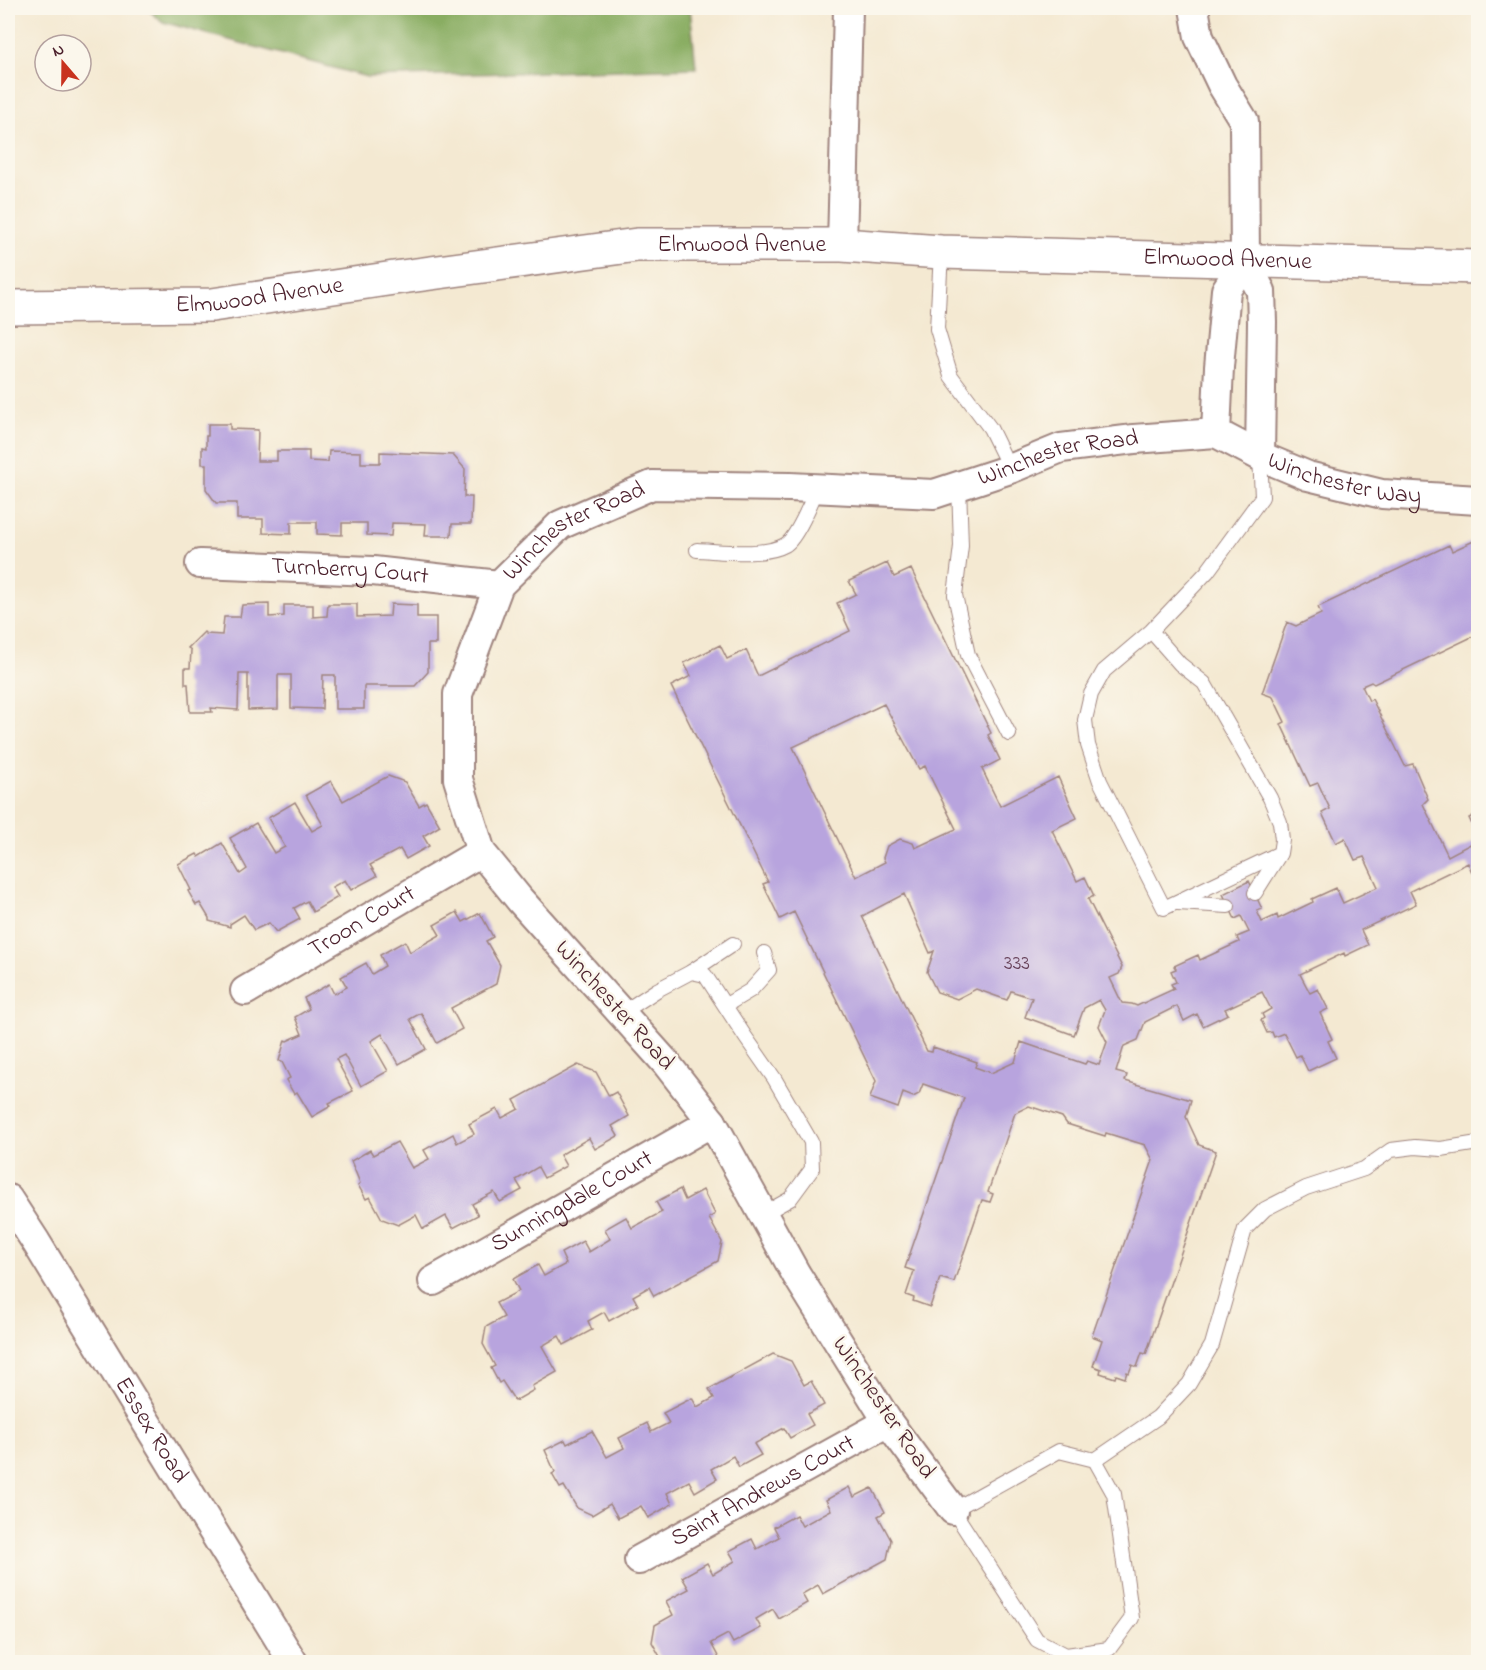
<svg xmlns="http://www.w3.org/2000/svg" width="1486" height="1670" viewBox="0 0 1486 1670" font-family="'Indie Flower',sans-serif">
	<rect width="100%" height="100%" fill="#fbf7ec"/>
	<filter id="ink" filterUnits="userSpaceOnUse"><feTurbulence type="fractalNoise" baseFrequency=".0167" numOctaves="2"/><feDisplacementMap in="SourceGraphic" scale="12" xChannelSelector="R" yChannelSelector="G"/><feConvolveMatrix kernelMatrix="1 2 1 2 8 2 1 2 1" color-interpolation-filters="sRGB"/></filter>
	<filter id="wash" filterUnits="userSpaceOnUse"><feTurbulence type="fractalNoise" baseFrequency=".008" numOctaves="4" result="noise"/><feDisplacementMap in="SourceGraphic" scale="24" xChannelSelector="R" yChannelSelector="G"/><feGaussianBlur stdDeviation="1.35" result="paint"/><feColorMatrix in="noise" values="0 0 0 0 0 0 0 0 0 0 0 0 0 0 0 0 0 1.4 0 .05"/><feComposite in="paint" operator="in"/></filter>
	<g filter="url(#wash)">
		<rect width="100%" height="100%" fill="#f4e9d2"/>
		<!-- forest -->
		<path fill="#89ad62" stroke="#6a6646" stroke-width="1.5" d="M146,8H690L696,68L367,77L163,22Z"/>
		<g id="blocks">
			<!-- building -->
			<g fill="#b8a4de" fill-rule="evenodd">
				<path d="M208,424H230V429L258,430L257,461H277V451H309V461L328,462L329,451L361,452V463H380V452L453,455L465,469L464,497H472L471,524H452L451,536H425L426,524L392,523L391,536L367,535V523H342V535L317,534V522H291V534L263,533V519H237V503H216L206,489V464H202V447L206,448V436H208Z"/>
				<path d="M1478,534V634L1374,684L1371,682L1362,686L1369,701L1372,699L1405,766L1413,764L1428,799L1423,804L1448,856L1478,840V886L1468,863L1410,891L1416,904L1361,930L1368,945L1345,956L1344,953L1300,974L1310,993L1318,989L1328,1009L1320,1013L1332,1039L1328,1041L1336,1058L1308,1071L1300,1055L1296,1057L1284,1033L1274,1037L1272,1032L1267,1033L1261,1020L1264,1018L1262,1014L1271,1009L1262,992L1225,1009L1228,1014L1203,1026L1197,1014L1184,1021L1177,1006L1145,1022L1138,1040L1124,1046L1116,1072L1127,1075L1125,1081L1191,1100L1186,1117L1199,1145L1216,1151L1146,1354L1142,1353L1137,1367L1132,1365L1129,1373L1127,1372L1125,1378L1116,1375L1115,1378L1100,1373L1101,1369L1093,1366L1102,1340L1092,1336L1153,1160L1145,1145L1106,1133L1105,1136L1067,1124L1062,1117L1029,1106L1015,1113L988,1192L993,1194L990,1202L982,1200L954,1282L940,1278L930,1307L913,1301L914,1298L906,1295L914,1271L905,1268L964,1098L923,1084L919,1094L913,1097L903,1093L898,1108L870,1098L876,1081L794,912L780,919L763,884L768,882L671,686L691,676L684,663L720,645L727,659L746,650L758,676L850,631L837,603L856,594L849,581L887,563L894,577L911,569L991,733L988,735L1000,760L982,769L1000,806L1058,777L1077,818L1052,830L1077,881L1085,877L1094,896L1088,899L1122,967L1119,974L1110,978L1122,1003L1132,1004L1137,1006L1174,989L1171,984L1176,982L1171,971L1176,969L1174,966L1198,955L1200,960L1239,942L1237,937L1249,932L1241,916L1235,919L1223,894L1249,881L1262,909L1257,911L1262,922L1277,915L1278,919L1313,902L1312,899L1336,888L1343,903L1378,887L1364,857L1355,860L1345,838L1336,843L1322,813L1330,809L1318,783L1310,786L1281,724L1285,722L1273,697L1262,693L1287,622L1296,626L1321,614L1318,607L1449,545L1452,551L1476,540ZM884,704L919,769L925,766L956,829L915,848L913,843L900,839L887,846L883,858L885,862L856,877L793,747ZM904,894L930,953L934,951L927,972L937,992L957,999L976,989L1007,1000L1011,991L1032,998L1025,1017L1074,1035L1084,1008L1099,1000L1105,1010L1099,1026L1107,1042L1099,1065L1087,1061L1085,1064L1021,1042L1015,1062L991,1073L975,1067L977,1062L933,1047L932,1052L927,1051L862,916Z"/>
				<path d="M269,604V617L284,616V605H313V617L327,616L328,604H357V617L390,616L391,604L417,605V617H436V644H428V672L415,686H364V709H335V675H323L322,709L291,708V675H278V709L248,710V674H239L238,710L211,708L212,712H190L188,684H185V668H190L191,650L188,648L204,632L206,634L222,635L224,617H240L242,605Z"/>
				<path d="M388,776L405,782L419,806L426,802L440,826L423,836L429,846L406,859L400,849L370,865L377,876L351,890L345,880L332,887L338,897L313,912L307,901L294,908L300,919L276,932L269,923L254,930L244,915L230,924V927L209,921V918L200,903L196,905L188,891L191,890L178,864L197,854L199,857L222,843L240,874L247,869L230,838L256,823L274,853L285,847L268,818L295,802L312,831L323,825L306,795L331,781L343,801Z"/>
				<path d="M1478,813V837L1469,818Z"/>
				<path d="M457,912L463,922L480,913L493,937L486,941L500,965L496,984L451,1008L462,1029L437,1043L421,1013L410,1019L426,1049L399,1064L382,1034L371,1041L388,1071L361,1086L344,1055L336,1059L353,1091L329,1103L331,1106L312,1117L297,1092L294,1094L286,1080L290,1078L282,1062L279,1061L285,1040L287,1041L302,1034L295,1017L309,1009L304,998L329,984L334,994L347,987L341,977L366,963L372,974L385,966L380,955L405,941L410,952L440,935L434,925Z"/>
				<path d="M578,1065L596,1072L609,1096L616,1092L629,1116L612,1126L618,1136L595,1149L589,1138L560,1155L566,1166L544,1178L538,1167L516,1180L522,1190L500,1202L494,1192L472,1204L478,1215L453,1228L446,1216L423,1229L416,1215L398,1225L382,1219L370,1197L366,1199L358,1185L360,1183L351,1161L370,1150L373,1155L397,1142L412,1168L429,1159L424,1150L453,1134L457,1143L474,1134L469,1124L497,1109L502,1118L519,1109L514,1100Z"/>
				<path d="M680,1189L685,1200L703,1190L715,1214L709,1218L722,1242L718,1261L654,1296L649,1287L633,1296L638,1305L609,1321L604,1312L588,1321L592,1330L564,1345L559,1336L542,1346L557,1372L532,1386L534,1390L515,1401L502,1381L499,1383L491,1368L495,1366L483,1344L486,1327L504,1317L496,1303L519,1291L513,1279L538,1265L544,1276L566,1264L561,1253L583,1241L589,1252L610,1239L605,1229L626,1217L632,1228L662,1212L656,1202Z"/>
				<path d="M773,1354L791,1361L804,1385L811,1381L824,1405L807,1414L813,1425L790,1438L784,1428L754,1444L761,1455L739,1467L733,1456L711,1469L717,1479L695,1492L689,1481L667,1493L672,1504L648,1518L641,1506L618,1518L610,1504L592,1515L577,1508L564,1486L560,1488L552,1474L555,1472L545,1450L565,1440L567,1444L592,1431L607,1457L624,1448L619,1438L647,1423L651,1432L669,1423L663,1413L692,1398L697,1407L714,1398L709,1389Z"/>
				<path d="M849,1487L854,1497L872,1488L885,1512L878,1516L891,1540L887,1559L823,1594L818,1585L802,1594L807,1603L779,1619L773,1609L756,1619L761,1628L733,1643L728,1634L711,1643L721,1662H663L652,1642L655,1625L673,1615L666,1601L689,1589L682,1577L707,1563L713,1574L735,1561L729,1551L752,1539L757,1549L779,1537L774,1527L796,1515L802,1526L831,1510L826,1500Z"/>
			</g>
		</g>
	</g>
	<g filter="url(#ink)">
		<use href="#blocks" fill-opacity="0" stroke="#9f847e" stroke-width="1.5"/>
		<g fill="none" stroke-linecap="round" stroke-linejoin="round">
			<defs>
				<g id="lane">
					<path d="M941,252L937,329L951,376L990,428L1010,469"/>
					<path d="M959,485L961,546L955,595L968,655L1009,734"/>
					<path d="M697,550C721,551 764,557 785,545C796,539 812,501 817,488"/>
					<path d="M1151,631L1180,664L1204,683L1270,798L1280,822L1282,840L1280,853L1164,908L1100,781L1088,745L1085,720L1091,694L1104,671L1151,631L1207,572L1262,497L1260,456"/>
					<path d="M1255,893L1279,855"/>
					<path d="M1178,903L1228,906"/>
					<path d="M691,972L733,944"/>
					<path d="M726,1005L751,990L769,970L764,953"/>
					<path d="M622,1013L657,990L691,972L705,975L746,1038L774,1078L811,1142L812,1169L790,1199L763,1214"/>
					<path d="M1059,1451L1095,1460L1114,1494L1132,1618L1109,1649L1066,1655L1037,1640L953,1510Z"/>
					<path d="M1095,1460L1158,1417L1189,1384L1212,1345L1245,1229L1265,1209L1306,1188L1364,1169L1391,1150L1415,1147L1441,1149L1478,1143"/>
				</g>
				<g id="street">
					<path d="M1194,8L1199,37L1222,85L1244,121L1245,261"/>
					<path d="M842,245L848,8"/>
					<path d="M1216,433L1219,367L1226,290L1245,261L1261,291L1262,322L1260,456"/>
					<path id="s1" d="M1216,433L1260,456L1308,476L1382,494L1478,500"/>
					<path id="s2" d="M200,564L373,571L499,585"/>
					<path id="s3" d="M245,991L481,852"/>
					<path id="s4" d="M8,1199L36,1242L293,1662"/>
					<path id="s5" d="M433,1281L712,1122"/>
					<path id="s6" d="M953,1510L888,1422L796,1274L712,1122L666,1063L520,900L481,852L458,779V694L499,585L560,525L652,485L790,487L934,494L1010,469L1061,448L1134,439L1216,433"/>
					<path id="s7" d="M639,1560L888,1422"/>
				</g>
				<g id="secondary">
					<path id="s8" d="M8,307L212,305L394,278L637,245H842L941,252L1478,267"/>
				</g>
			</defs>
			<!-- lane casing -->
			<use href="#lane" stroke="#9f847e" stroke-width="16"/>
			<!-- street casing -->
			<use href="#street" stroke="#9f847e" stroke-width="32"/>
			<!-- secondary casing -->
			<use href="#secondary" stroke="#9f847e" stroke-width="36"/>
			<!-- lane -->
			<use href="#lane" stroke="#fff" stroke-width="14"/>
			<!-- street -->
			<use href="#street" stroke="#fff" stroke-width="28"/>
			<!-- secondary -->
			<use href="#secondary" stroke="#fff" stroke-width="33"/>
		</g>
	</g>
	<g text-anchor="middle" dominant-baseline="central" stroke-width="5" stroke-linejoin="round" paint-order="stroke">
		<!-- number labels -->
		<g font-size="21" fill="#664058">
			<text x="1017" y="964">333</text>
		</g>
		<!-- street labels -->
		<g font-size="24" fill="#4a1f2b" stroke="#fbf7ec">
			<text stroke="none"><textPath href="#s8" startOffset="738">Elmwood Avenue</textPath></text>
			<text stroke="none"><textPath href="#s8" startOffset="1224">Elmwood Avenue</textPath></text>
			<text stroke="none"><textPath href="#s8" startOffset="252">Elmwood Avenue</textPath></text>
			<text stroke="none"><textPath href="#s6" startOffset="1689">Winchester Road</textPath></text>
			<text stroke="none"><textPath href="#s1" startOffset="138">Winchester Way</textPath></text>
			<text stroke="none"><textPath href="#s6" startOffset="1185">Winchester Road</textPath></text>
			<text stroke="none"><textPath href="#s2" startOffset="150">Turnberry Court</textPath></text>
			<text stroke="none"><textPath href="#s3" startOffset="136">Troon Court</textPath></text>
			<text transform="translate(614 1006) rotate(48)">Winchester Road</text>
			<text stroke="none"><textPath href="#s5" startOffset="160">Sunningdale Court</textPath></text>
			<text transform="translate(883 1408) rotate(56)">Winchester Road</text>
			<text stroke="none"><textPath href="#s4" startOffset="272">Essex Road</textPath></text>
			<text stroke="none"><textPath href="#s7" startOffset="142">Saint Andrews Court</textPath></text>
		</g>
	</g>
	<!-- margin -->
	<rect width="1486" height="1670" fill="none" stroke="#fbf7ec" stroke-width="30"/>
	<!-- north arrow -->
	<g transform="translate(63 63) rotate(340)"><circle r="28" fill="#fbf7ec" stroke="#b4a19f" stroke-width="1.5"/>
	<path d="M0-4.5L10 22L0 15L-10 22Z" fill="#c8321e"/>
	<text y="-9" font-size="16" font-weight="bold" text-anchor="middle" fill="#4a1f2b">N</text>
	</g>
</svg>
